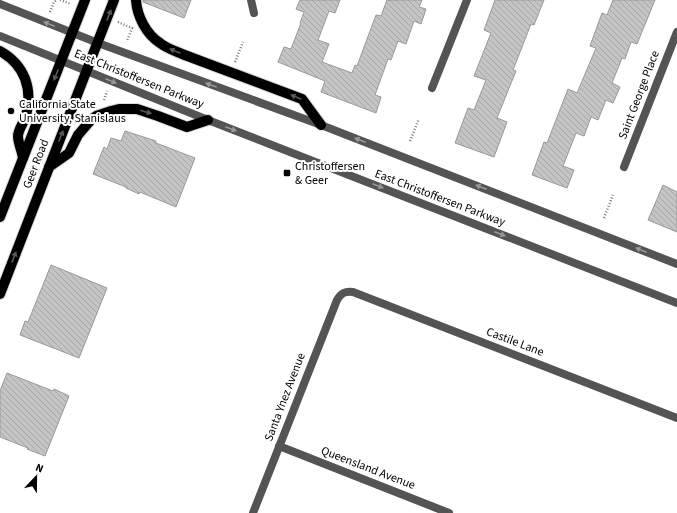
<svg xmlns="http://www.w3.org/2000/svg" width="677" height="513" viewBox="0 0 677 513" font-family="'Source Sans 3',sans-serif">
	<defs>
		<pattern id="building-back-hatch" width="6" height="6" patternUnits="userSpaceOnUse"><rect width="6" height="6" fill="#c4c4c4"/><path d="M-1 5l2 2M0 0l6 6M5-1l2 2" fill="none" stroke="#a7a7a7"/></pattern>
	</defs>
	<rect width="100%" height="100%" fill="#fff"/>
	<!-- building -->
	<g fill="url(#building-back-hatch)" stroke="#989898">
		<path d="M143,0H191L184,18L143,2Z"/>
		<path d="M300,0H340L335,13L329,11L318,40L329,44L322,62L352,73L355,65L357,66L376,15L381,16L387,0H422L419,7L426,9L421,24L414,21L406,44L398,41L391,60L388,59L375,95L381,97L376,113L321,92L325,81L278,62L284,47L291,49L301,23H300L304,12L296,9Z"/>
		<path d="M495,0H544L534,25L531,24L513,70L516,71L497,118L507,122L494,157L455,143L468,108L474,110L486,80L474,76L491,33L484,30Z"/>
		<path d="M613,0H655L637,44L631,42L625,59L622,58L612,83L620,87L613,103L606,100L598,120L591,117L584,136L576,133L563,166L574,170L567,188L532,175L544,142L547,143L568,89L577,93L596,48L590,46L602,13L607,15Z"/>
		<path d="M125,131L156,141V143L195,158L176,207L140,192L139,194L126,188V187L93,174L104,147L107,149L111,138L121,141Z"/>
		<path d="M663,185L677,192V232L648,220Z"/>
		<path d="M51,265L107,288L79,358L20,335L25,321L28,322Z"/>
		<path d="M7,373L53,391L54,389L69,396L45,456L27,449L28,448L0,437V391Z"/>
	</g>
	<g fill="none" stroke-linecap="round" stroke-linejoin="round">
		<defs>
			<g id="primary">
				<path d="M136,0C137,16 146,34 160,43C166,48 175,51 182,54L302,99L321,125"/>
				<path d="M0,51C25,65 33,89 26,116C24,122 18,130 18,136C18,143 22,151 23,158"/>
				<path d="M49,167L69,153L78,135L90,121L96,116L111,111L119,109H137L158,116L187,127L208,120"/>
				<path d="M0,217L85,0"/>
				<path d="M0,294L114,0"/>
			</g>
		</defs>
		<!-- primary casing -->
		<use href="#primary" stroke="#dbdbdb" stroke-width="12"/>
		<!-- path -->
		<g stroke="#767676" stroke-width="2.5" stroke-dasharray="1 2" stroke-linecap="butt">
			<path d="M60,0L71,4"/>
			<path d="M50,12L54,2L57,0"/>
			<path d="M118,22L132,28L127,41"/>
			<path d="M235,62L243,42"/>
			<path d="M104,100L107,91"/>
			<path d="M410,141L419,119"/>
			<path d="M604,218L613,195"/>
		</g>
		<!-- minor -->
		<g stroke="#545454" stroke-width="8">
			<path d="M251,0L254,13"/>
			<path d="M432,88L467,0"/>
			<path d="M624,167L677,32"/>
			<path d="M279,446L449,513"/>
			<path d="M253,513L337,300C341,293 345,291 353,292L677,418"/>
		</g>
		<!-- tertiary -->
		<g stroke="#545454" stroke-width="8">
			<path d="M0,4L98,43L321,125L677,264"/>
			<path d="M0,36L208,120L677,303"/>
		</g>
		<!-- primary -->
		<use href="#primary" stroke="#000" stroke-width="10"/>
	</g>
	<!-- one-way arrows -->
	<defs><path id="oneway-solid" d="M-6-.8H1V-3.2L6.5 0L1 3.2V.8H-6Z"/></defs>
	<g fill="#595959">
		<use href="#oneway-solid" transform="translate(109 15) rotate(-69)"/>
		<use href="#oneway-solid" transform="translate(175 51) rotate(-158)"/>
		<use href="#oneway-solid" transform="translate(56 75) rotate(112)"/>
		<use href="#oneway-solid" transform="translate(296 97) rotate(-157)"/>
		<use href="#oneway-solid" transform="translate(146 112) rotate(16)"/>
		<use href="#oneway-solid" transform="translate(61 136) rotate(-68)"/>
		<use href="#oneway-solid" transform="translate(14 257) rotate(-69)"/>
	</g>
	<g fill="#989898">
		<use href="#oneway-solid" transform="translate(49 24) rotate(-158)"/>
		<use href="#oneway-solid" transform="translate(111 81) rotate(22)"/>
		<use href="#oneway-solid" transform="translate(211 85) rotate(-160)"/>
		<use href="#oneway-solid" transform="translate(231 129) rotate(21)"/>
		<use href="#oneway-solid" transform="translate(360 140) rotate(-159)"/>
		<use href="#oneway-solid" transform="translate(378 186) rotate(21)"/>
		<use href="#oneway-solid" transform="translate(481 187) rotate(-159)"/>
		<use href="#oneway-solid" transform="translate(500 234) rotate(21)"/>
		<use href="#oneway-solid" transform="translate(641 250) rotate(-158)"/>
	</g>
	<!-- markers -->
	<g fill="#000" stroke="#fff" stroke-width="1.5">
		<circle cx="11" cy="111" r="4"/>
		<rect x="283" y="169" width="8" height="8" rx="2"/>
	</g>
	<g text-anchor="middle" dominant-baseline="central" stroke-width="4" stroke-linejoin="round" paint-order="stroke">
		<!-- street labels -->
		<g font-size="12" fill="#000" stroke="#fff">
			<text transform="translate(139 79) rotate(22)">East Christoffersen Parkway</text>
			<text transform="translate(639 95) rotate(-69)">Saint George Place</text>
			<text transform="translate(36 164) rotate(-69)">Geer Road</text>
			<text transform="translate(440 198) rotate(21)">East Christoffersen Parkway</text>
			<text transform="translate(515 342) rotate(21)">Castile Lane</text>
			<text transform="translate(285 397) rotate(-69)">Santa Ynez Avenue</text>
			<text transform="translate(368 468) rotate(21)">Queensland Avenue</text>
		</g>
		<!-- poi labels -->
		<g font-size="12" fill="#000" stroke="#fff" text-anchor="start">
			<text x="19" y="104">California State<tspan x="19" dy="14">University, Stanislaus</tspan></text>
			<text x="295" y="166">Christoffersen<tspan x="295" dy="14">&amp; Geer</tspan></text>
		</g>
	</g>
	<!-- north arrow -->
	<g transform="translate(36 477) rotate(22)" stroke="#ffffff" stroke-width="3" paint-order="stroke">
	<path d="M0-3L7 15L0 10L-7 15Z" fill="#000000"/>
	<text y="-6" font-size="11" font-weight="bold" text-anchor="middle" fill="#000000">N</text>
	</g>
</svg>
